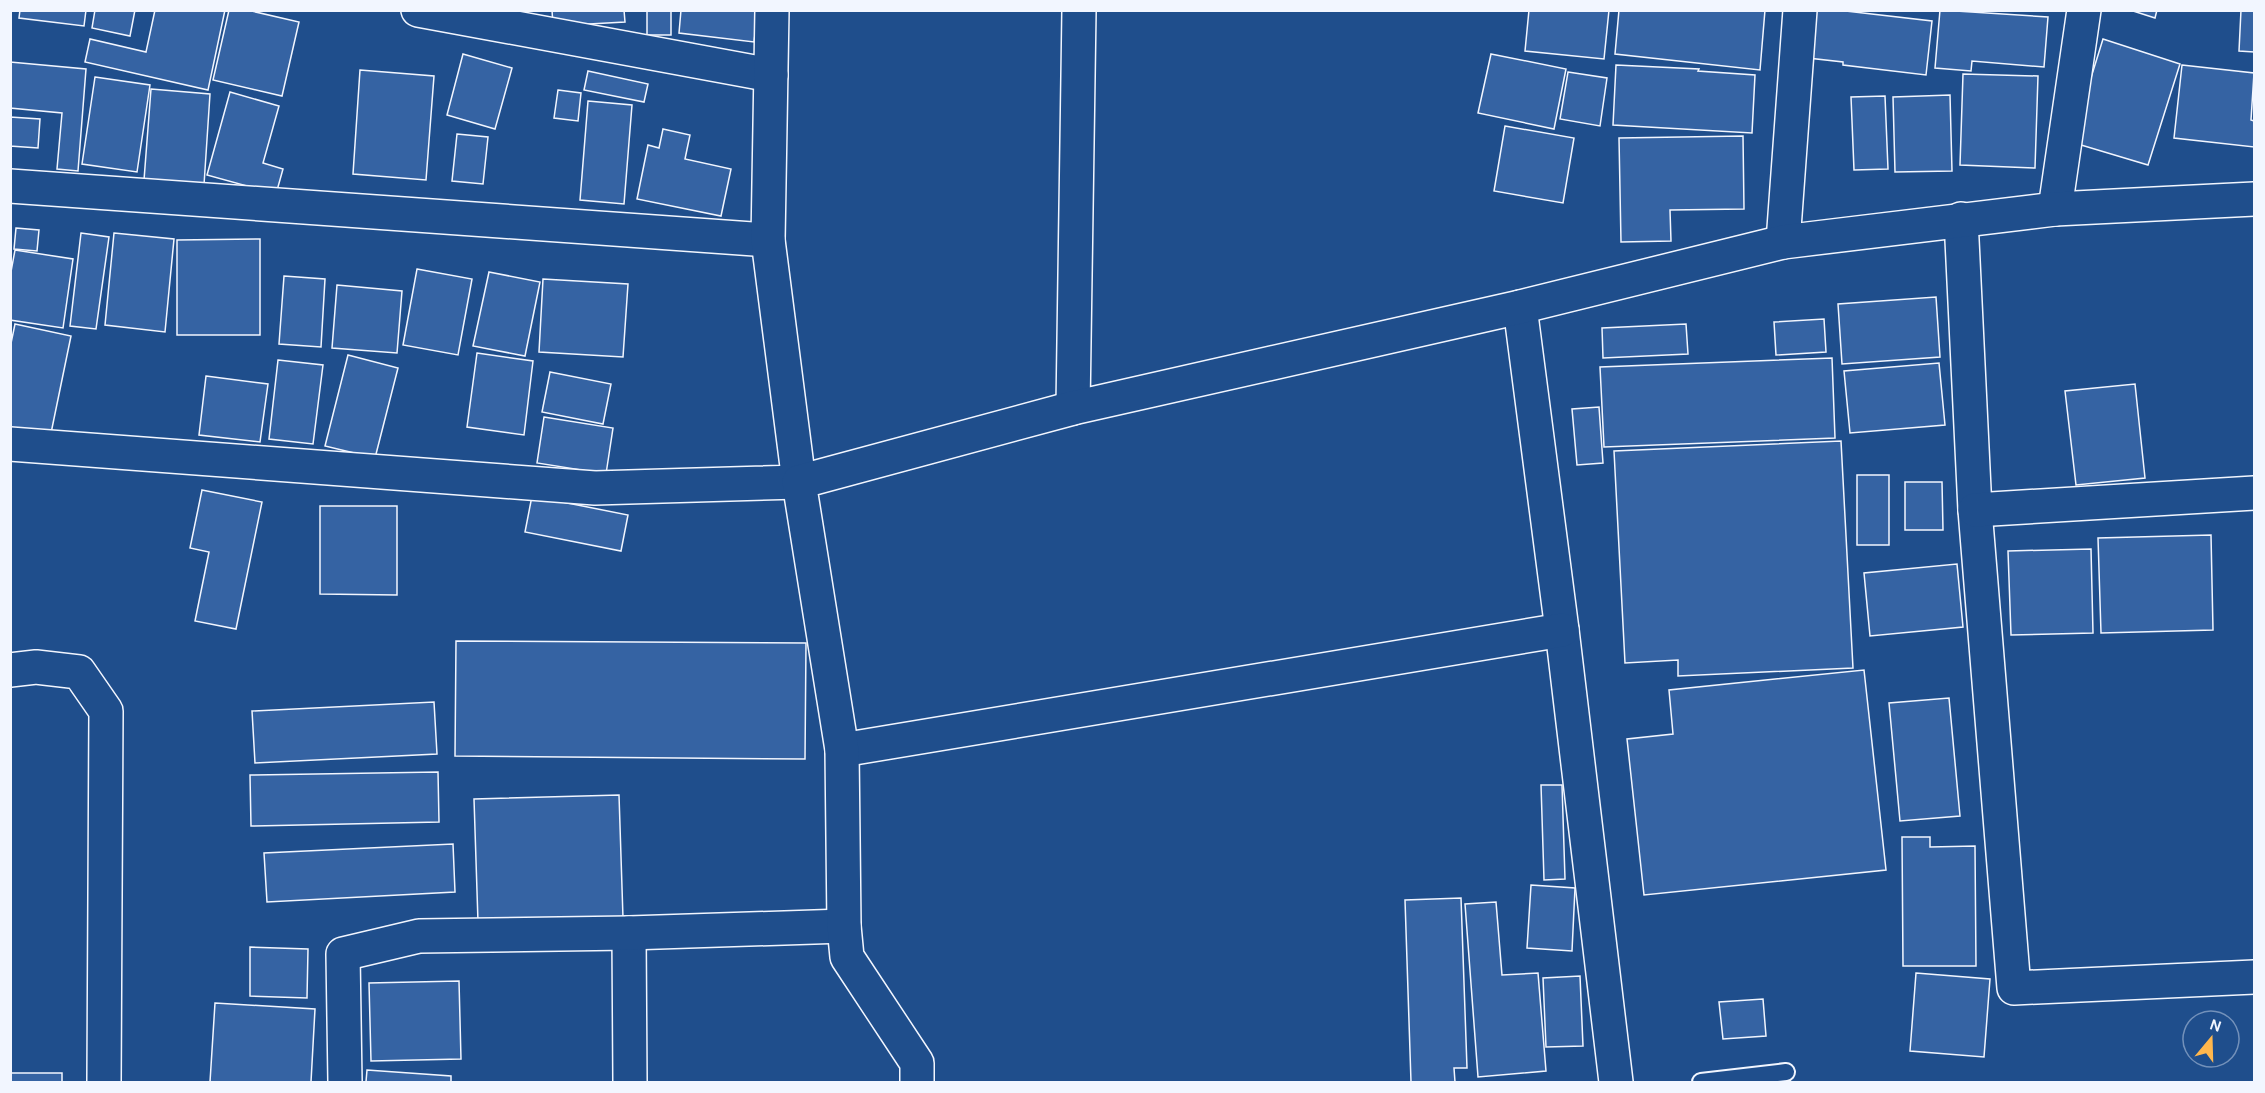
<svg xmlns="http://www.w3.org/2000/svg" width="2265" height="1093" viewBox="0 0 2265 1093" font-family="Karla,sans-serif">
	<rect width="100%" height="100%" fill="#1f4e8c"/>
	<!-- building -->
	<g fill="#3563a3" stroke="#f2f6ff" stroke-width="1.5">
		<path d="M20,10H86L84,26L19,18Z"/>
		<path d="M95,10H135L130,36L92,28Z"/>
		<path d="M155,10H225L208,90L85,62L90,39L146,52Z"/>
		<path d="M229,10H247L299,22L282,96L213,80Z"/>
		<path d="M552,10H624L625,22L553,26Z"/>
		<rect x="647" y="10" width="24" height="25"/>
		<path d="M681,10H758L754,42L679,33Z"/>
		<path d="M1529,10H1609L1604,59L1525,51Z"/>
		<path d="M1619,10H1765L1760,70L1615,54Z"/>
		<path d="M1813,10H1837L1932,21L1926,75L1843,65V62L1808,58Z"/>
		<path d="M1940,10L2048,17L2044,67L1972,61L1971,71L1935,68Z"/>
		<path d="M2130,10H2157L2155,18Z"/>
		<path d="M2241,10H2254V52L2239,51Z"/>
		<path d="M2103,39L2180,64L2148,165L2071,142Z"/>
		<path d="M463,54L512,68L495,129L447,115Z"/>
		<path d="M1491,54L1566,69L1554,129L1478,113Z"/>
		<path d="M10,62L86,69L78,171L57,169L62,113L10,108Z"/>
		<path d="M1616,65L1699,69L1698,71L1755,75L1752,133L1613,125Z"/>
		<path d="M2182,65L2254,73L2251,120L2254,121V147L2174,138Z"/>
		<path d="M360,70L434,76L426,180L353,174Z"/>
		<path d="M588,71L648,84L644,102L584,90Z"/>
		<path d="M1568,72L1607,78L1600,126L1560,119Z"/>
		<path d="M1963,74L2038,76L2035,168L1960,165Z"/>
		<path d="M95,77L150,85L137,172L82,164Z"/>
		<path d="M151,89L210,94L204,185L144,180Z"/>
		<path d="M558,90L581,93L578,121L554,118Z"/>
		<path d="M230,92L279,106L263,163L283,169L276,194L207,175Z"/>
		<path d="M1950,95L1952,171L1895,172L1893,97Z"/>
		<path d="M1885,96L1888,169L1854,170L1851,97Z"/>
		<path d="M588,101L632,105L624,204L580,200Z"/>
		<path d="M10,117L40,119L38,148L10,146Z"/>
		<path d="M1505,126L1574,138L1563,203L1494,191Z"/>
		<path d="M663,129L690,135L685,159L731,169L721,216L637,199L648,145L659,148Z"/>
		<path d="M457,134L488,137L483,184L452,181Z"/>
		<path d="M1743,136L1744,209L1670,210L1671,241L1621,242L1619,138Z"/>
		<path d="M16,228L39,230L37,251L14,249Z"/>
		<path d="M81,233L109,237L96,329L70,326Z"/>
		<path d="M114,233L174,239L165,332L105,325Z"/>
		<path d="M260,239V335H177V240Z"/>
		<path d="M15,250L73,259L63,328L10,320V277Z"/>
		<path d="M417,269L472,279L458,355L403,345Z"/>
		<path d="M489,272L540,282L525,356L473,346Z"/>
		<path d="M284,276L325,279L321,347L279,344Z"/>
		<path d="M543,279L628,284L623,357L539,352Z"/>
		<path d="M337,285L402,291L397,353L332,348Z"/>
		<path d="M1936,297L1940,357L1842,364L1838,304Z"/>
		<path d="M1824,319L1826,352L1776,355L1774,322Z"/>
		<path d="M15,324L71,336L50,438L10,429V348Z"/>
		<path d="M1686,324L1688,354L1603,358L1602,328Z"/>
		<path d="M477,353L533,361L524,435L467,427Z"/>
		<path d="M348,355L398,368L375,458L325,446Z"/>
		<path d="M1832,358L1835,438L1604,447L1600,367Z"/>
		<path d="M278,360L323,365L313,444L269,439Z"/>
		<path d="M1939,363L1945,425L1850,433L1844,371Z"/>
		<path d="M550,372L611,384L603,424L542,412Z"/>
		<path d="M206,376L268,384L260,442L199,435Z"/>
		<path d="M2135,384L2145,478L2076,485L2065,391Z"/>
		<path d="M1599,407L1603,463L1577,465L1572,409Z"/>
		<path d="M544,417L613,428L606,474L537,463Z"/>
		<path d="M1841,441L1853,668L1678,676V660L1625,663L1614,451Z"/>
		<rect x="1857" y="475" width="32" height="70"/>
		<path d="M1905,482H1942L1943,530H1905Z"/>
		<path d="M202,490L262,502L236,629L195,621L209,552L190,548Z"/>
		<path d="M532,496L628,515L621,551L525,532Z"/>
		<path d="M320,506H397V595L320,594Z"/>
		<path d="M2211,535L2213,630L2101,633L2098,538Z"/>
		<path d="M2091,549L2093,633L2011,635L2008,551Z"/>
		<path d="M1957,564L1963,627L1870,636L1864,573Z"/>
		<path d="M456,641L806,643L805,759L455,756Z"/>
		<path d="M1864,670L1886,870L1644,895L1627,739L1673,734L1669,690Z"/>
		<path d="M1949,698L1960,816L1900,821L1889,703Z"/>
		<path d="M434,702L437,754L255,763L252,711Z"/>
		<path d="M438,772L439,822L251,826L250,775Z"/>
		<path d="M1541,785H1562L1565,879L1544,880Z"/>
		<path d="M619,795L623,918L478,922L474,799Z"/>
		<path d="M1902,837H1930V847L1975,846L1976,966H1903Z"/>
		<path d="M453,844L455,892L267,902L264,853Z"/>
		<path d="M1531,885L1575,888L1572,951L1527,948Z"/>
		<path d="M1461,898L1467,1068H1454L1455,1082H1411L1405,900Z"/>
		<path d="M1496,902L1502,975L1538,973L1546,1071L1478,1077L1465,904Z"/>
		<path d="M250,947L308,949L307,998L250,996Z"/>
		<path d="M1916,973L1990,979L1984,1057L1910,1051Z"/>
		<path d="M1580,976L1583,1046L1546,1047L1543,978Z"/>
		<path d="M459,981L461,1059L371,1061L369,983Z"/>
		<path d="M1763,999L1766,1036L1723,1039L1719,1002Z"/>
		<path d="M215,1003L315,1009L311,1082H210Z"/>
		<path d="M367,1070L451,1076V1082H366Z"/>
		<rect x="10" y="1073" width="52" height="9"/>
	</g>
	<g fill="none" stroke-linecap="round" stroke-linejoin="round">
		<defs>
			<path id="lane" d="M1701,1082L1786,1072"/>
			<g id="street">
				<path d="M418,10L771,75"/>
				<path d="M10,186L768,240"/>
				<path d="M2055,209L2084,10"/>
				<path d="M1961,219L1975,510L2014,988L2254,977"/>
				<path d="M1783,242L1800,10"/>
				<path d="M1520,307L1562,630L1616,1082"/>
				<path d="M1073,408L1079,10"/>
				<path d="M10,444L595,488L799,482L768,240L772,10"/>
				<path d="M1975,510L2254,493"/>
				<path d="M10,670L36,667L79,672L106,711L104,1082"/>
				<path d="M842,750L1562,630"/>
				<path d="M629,933L630,1082"/>
				<path d="M345,1082L343,954L419,936L629,933L844,926"/>
				<path d="M917,1082V1063L847,957L844,926L842,750L799,482L1073,408L1520,307L1783,242L2055,209L2254,199"/>
			</g>
		</defs>
		<!-- lane casing -->
		<use href="#lane" stroke="#f2f6ff" stroke-width="20"/>
		<!-- street casing -->
		<use href="#street" stroke="#f2f6ff" stroke-width="36"/>
		<!-- lane -->
		<use href="#lane" stroke="#1f4e8c" stroke-width="16"/>
		<!-- street -->
		<use href="#street" stroke="#1f4e8c" stroke-width="33"/>
	</g>
	<!-- border -->
	<rect width="2265" height="1093" fill="none" stroke="#f2f6ff" stroke-width="24"/>
	<!-- north arrow -->
	<g transform="translate(2211 1039) rotate(19)"><circle r="28" fill="#1f4e8c" stroke="#7391ba" stroke-width="1.5"/>
	<path d="M0-4.5L10 22L0 15L-10 22Z" fill="#ffb74d"/>
	<text y="-9" font-size="16" font-weight="bold" text-anchor="middle" fill="#f2f6ff">N</text>
	</g>
</svg>
